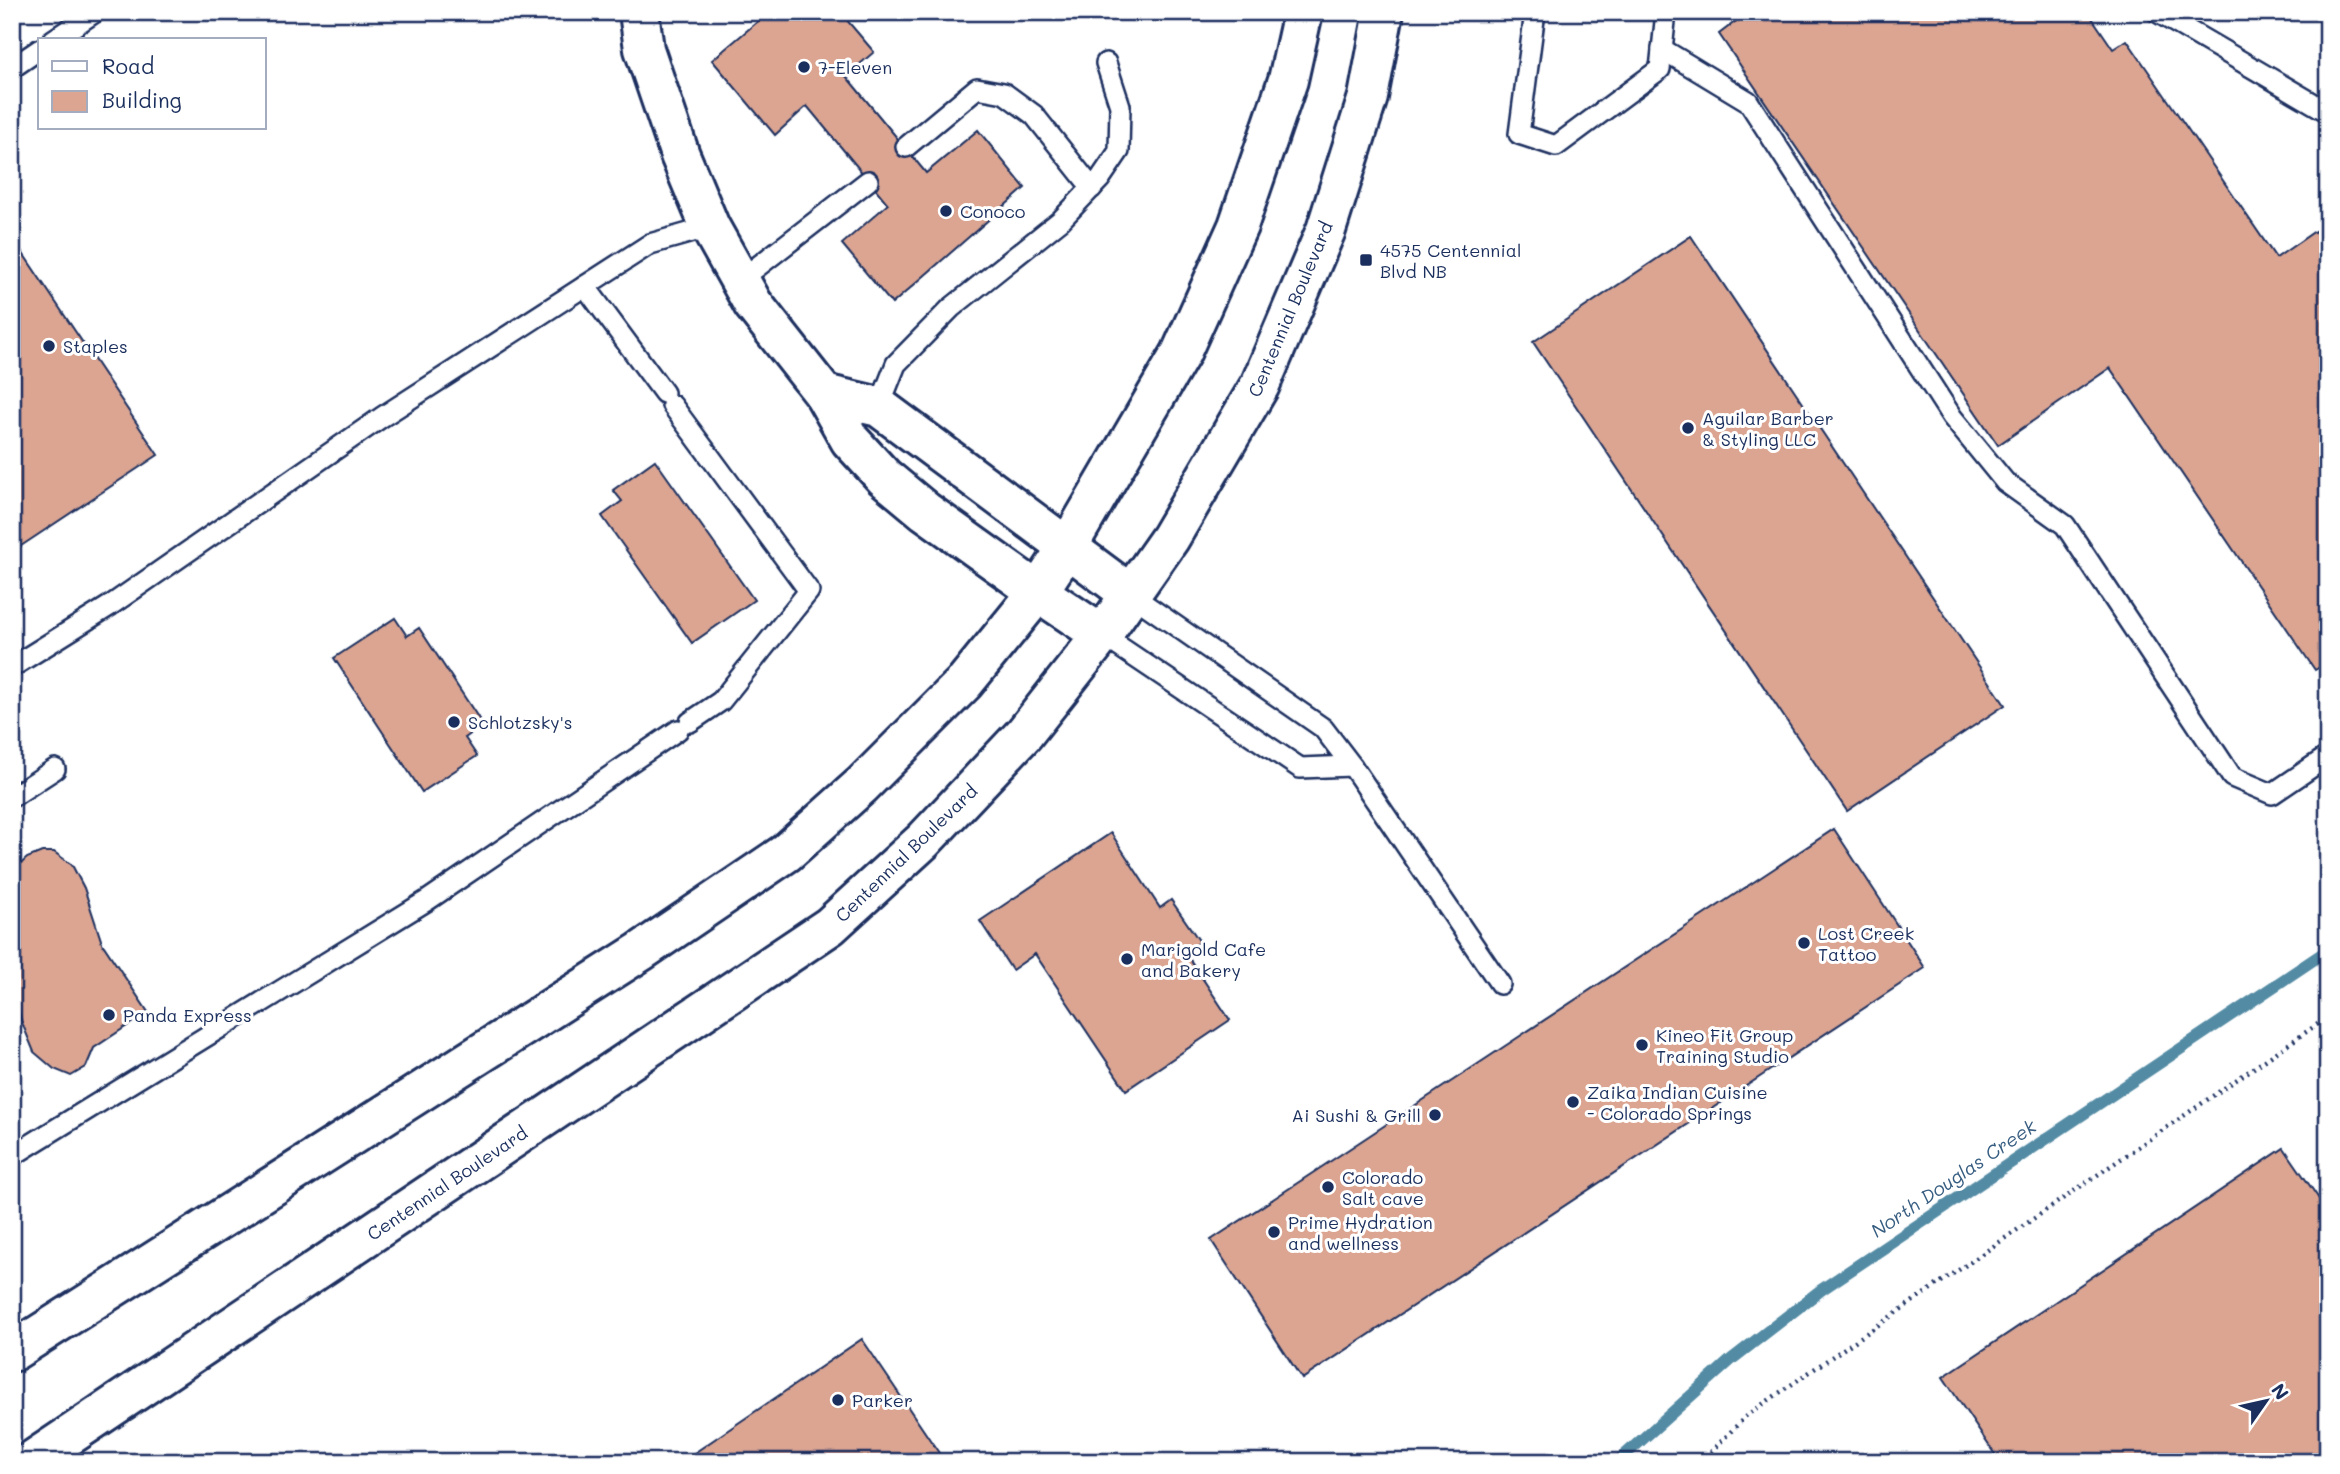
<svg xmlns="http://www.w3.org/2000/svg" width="2340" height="1474" viewBox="0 0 2340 1474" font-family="Mali,sans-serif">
	<rect width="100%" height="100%" fill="#fff"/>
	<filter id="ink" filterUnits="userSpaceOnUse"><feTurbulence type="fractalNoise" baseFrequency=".0143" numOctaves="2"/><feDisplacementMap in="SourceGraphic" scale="14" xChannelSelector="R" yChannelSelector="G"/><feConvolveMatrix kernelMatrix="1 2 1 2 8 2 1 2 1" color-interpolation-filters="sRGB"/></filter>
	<g filter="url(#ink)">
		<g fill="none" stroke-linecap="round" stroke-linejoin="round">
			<!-- stream -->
			<path stroke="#538ba4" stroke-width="12" d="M1617,1462L1732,1359L1821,1290L2328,950"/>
		</g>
		<!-- building -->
		<g fill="#dba592" stroke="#1b2f5e" stroke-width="2">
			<path d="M769,12H840L874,52L846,76L926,173L978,130L1025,188L892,304L842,244L888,204L807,106L775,135L712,60Z"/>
			<path d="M1748,12H2088L2113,49L2127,40L2276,258L2315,231L2328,250V662L2315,670L2110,368L1998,445L1719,34Z"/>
			<path d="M1691,236L2005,705L1847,811L1533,342Z"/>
			<path d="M12,237L158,455L12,552Z"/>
			<path d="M655,460L754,600L692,643L602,516L622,501L613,490Z"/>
			<path d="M395,618L407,636L419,628L483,725L465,738L477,756L422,792L334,658Z"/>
			<path d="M1834,829L1925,968L1302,1379L1211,1240Z"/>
			<path d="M1111,833L1160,908L1171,900L1200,942L1185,952L1230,1020L1126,1090L1035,954L1012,970L980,921Z"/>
			<path d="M42,852H54L72,865L84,888L102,943L148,1012L94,1048L86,1067L71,1076L54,1069L34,1052L22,1023L12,987V872L27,858Z"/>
			<path d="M2284,1148L2328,1212V1462H2000L1943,1377Z"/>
			<path d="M862,1339L945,1462H681Z"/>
		</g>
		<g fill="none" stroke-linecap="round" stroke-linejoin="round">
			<defs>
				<g id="lane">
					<path d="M1535,12L1519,134L1556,146L1660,69L1666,12"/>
					<path d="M2157,12L2328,112"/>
					<path d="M53,40L95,12"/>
					<path d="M1662,49L1748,101L1952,417L2005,482L2065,525L2232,777L2272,794L2328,756"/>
					<path d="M12,68L40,49"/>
					<path d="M906,147L977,88L1004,93L1034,115L1092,188"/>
					<path d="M739,281L868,181"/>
					<path d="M585,286L664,393"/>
					<path d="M672,405L809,591L721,701L690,722"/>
					<path d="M879,407L896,364L951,308L1061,220L1100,179L1119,151L1120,106L1106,63"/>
					<path d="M1130,594L1323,728L1352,766L1500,984"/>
					<path d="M1102,635L1300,768L1352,766"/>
					<path d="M12,667L111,605L382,417L650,244L710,227"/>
					<path d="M12,797L55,769"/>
					<path d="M12,1156L428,900L678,730"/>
				</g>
				<g id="street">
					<path d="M639,12L644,49L680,155L710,227L753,304L824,394L850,440L884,477L925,511L1038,592L1102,635"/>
					<path d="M824,394L879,407L1130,594"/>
				</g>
				<g id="primary">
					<path d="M12,1352L640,952L786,853L862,785L964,683L1038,592L1067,548L1181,353L1238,226L1288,80L1303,12"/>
					<path d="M30,1462L830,926L923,841L1024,734L1102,635L1170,538L1260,385L1326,230L1368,97L1384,12"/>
				</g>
			</defs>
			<!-- lane casing -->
			<use href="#lane" stroke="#1b2f5e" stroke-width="24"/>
			<!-- street casing -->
			<use href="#street" stroke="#1b2f5e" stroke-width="44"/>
			<!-- primary casing -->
			<use href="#primary" stroke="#1b2f5e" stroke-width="44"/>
			<!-- path -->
			<path stroke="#1b2f5e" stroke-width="4.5" stroke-dasharray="2 5" stroke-linecap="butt" d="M1701,1462L1747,1415L2328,1017"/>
			<!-- lane -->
			<use href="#lane" stroke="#fff" stroke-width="19"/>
			<!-- street -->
			<use href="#street" stroke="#fff" stroke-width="38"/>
			<!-- primary -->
			<use href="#primary" stroke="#fff" stroke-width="38"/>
		</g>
	</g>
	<!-- markers -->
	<g fill="#1b2f5e" stroke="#fff" stroke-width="2.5">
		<circle cx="804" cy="67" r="7"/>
		<circle cx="946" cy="211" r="7"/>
		<rect x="1359" y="253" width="14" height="14" rx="3.5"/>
		<circle cx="49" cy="346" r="7"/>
		<circle cx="1688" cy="428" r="7"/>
		<circle cx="454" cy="722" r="7"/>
		<circle cx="1804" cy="943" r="7"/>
		<circle cx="1127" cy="959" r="7"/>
		<circle cx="109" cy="1015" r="7"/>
		<circle cx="1642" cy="1045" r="7"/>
		<circle cx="1573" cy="1102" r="7"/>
		<circle cx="1435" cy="1115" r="7"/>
		<circle cx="1328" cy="1187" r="7"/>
		<circle cx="1274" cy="1232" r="7"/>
		<circle cx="838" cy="1400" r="7"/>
	</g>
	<g text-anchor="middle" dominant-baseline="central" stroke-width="6" stroke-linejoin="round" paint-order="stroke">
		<!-- poi labels -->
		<g font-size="18" fill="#1b2f5e" stroke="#fff" text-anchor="start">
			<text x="818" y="67">7-Eleven</text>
			<text x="960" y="211">Conoco</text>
			<text x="1380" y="250">4575 Centennial<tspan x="1380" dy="21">Blvd NB</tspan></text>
			<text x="63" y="346">Staples</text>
			<text x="1702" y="418">Aguilar Barber<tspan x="1702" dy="21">&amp; Styling LLC</tspan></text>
			<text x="468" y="722">Schlotzsky's</text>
			<text x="1818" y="933">Lost Creek<tspan x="1818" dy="21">Tattoo</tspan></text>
			<text x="1141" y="949">Marigold Cafe<tspan x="1141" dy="21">and Bakery</tspan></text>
			<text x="123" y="1015">Panda Express</text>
			<text x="1656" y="1035">Kineo Fit Group<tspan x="1656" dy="21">Training Studio</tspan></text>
			<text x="1587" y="1092">Zaika Indian Cuisine<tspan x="1587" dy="21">- Colorado Springs</tspan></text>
			<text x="1421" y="1115" text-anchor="end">Ai Sushi &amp; Grill</text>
			<text x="1342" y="1177">Colorado<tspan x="1342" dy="21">Salt cave</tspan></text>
			<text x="1288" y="1222">Prime Hydration<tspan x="1288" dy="21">and wellness</tspan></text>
			<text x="852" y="1400">Parker</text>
		</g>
		<!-- street labels -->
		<g font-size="18" fill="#1b2f5e" stroke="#fff">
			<text transform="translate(1290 309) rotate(-67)">Centennial Boulevard</text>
			<text transform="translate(906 853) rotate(-44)">Centennial Boulevard</text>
			<text transform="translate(447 1183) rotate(-34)">Centennial Boulevard</text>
		</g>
		<!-- water labels -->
		<g font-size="19" font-style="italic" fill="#375d81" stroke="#fff">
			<text transform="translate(1953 1178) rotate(-34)">North Douglas Creek</text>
		</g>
	</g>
	<!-- margin -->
	<rect width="2340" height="1474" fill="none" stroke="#fff" stroke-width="42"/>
	<rect x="21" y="21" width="2298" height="1432" fill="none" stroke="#1b2f5e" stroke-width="2.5" filter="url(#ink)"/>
	<!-- legend -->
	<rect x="38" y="38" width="228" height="91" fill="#ffffff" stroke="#a4acbf" stroke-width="2"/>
	<rect x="52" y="61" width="35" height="10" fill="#ffffff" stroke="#a4acbf" stroke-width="2"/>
	<text x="102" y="74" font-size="21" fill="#1b2f5e">Road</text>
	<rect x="52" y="91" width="35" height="21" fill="#dba592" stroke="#a4acbf" stroke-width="2"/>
	<text x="102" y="108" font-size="21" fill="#1b2f5e">Building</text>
	<!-- north arrow -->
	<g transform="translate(2266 1401) rotate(56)" stroke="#ffffff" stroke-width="5" paint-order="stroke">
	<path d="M0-5L12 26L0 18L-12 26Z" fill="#1b2f5e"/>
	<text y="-10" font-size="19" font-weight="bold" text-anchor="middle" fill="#1b2f5e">N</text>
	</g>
</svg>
